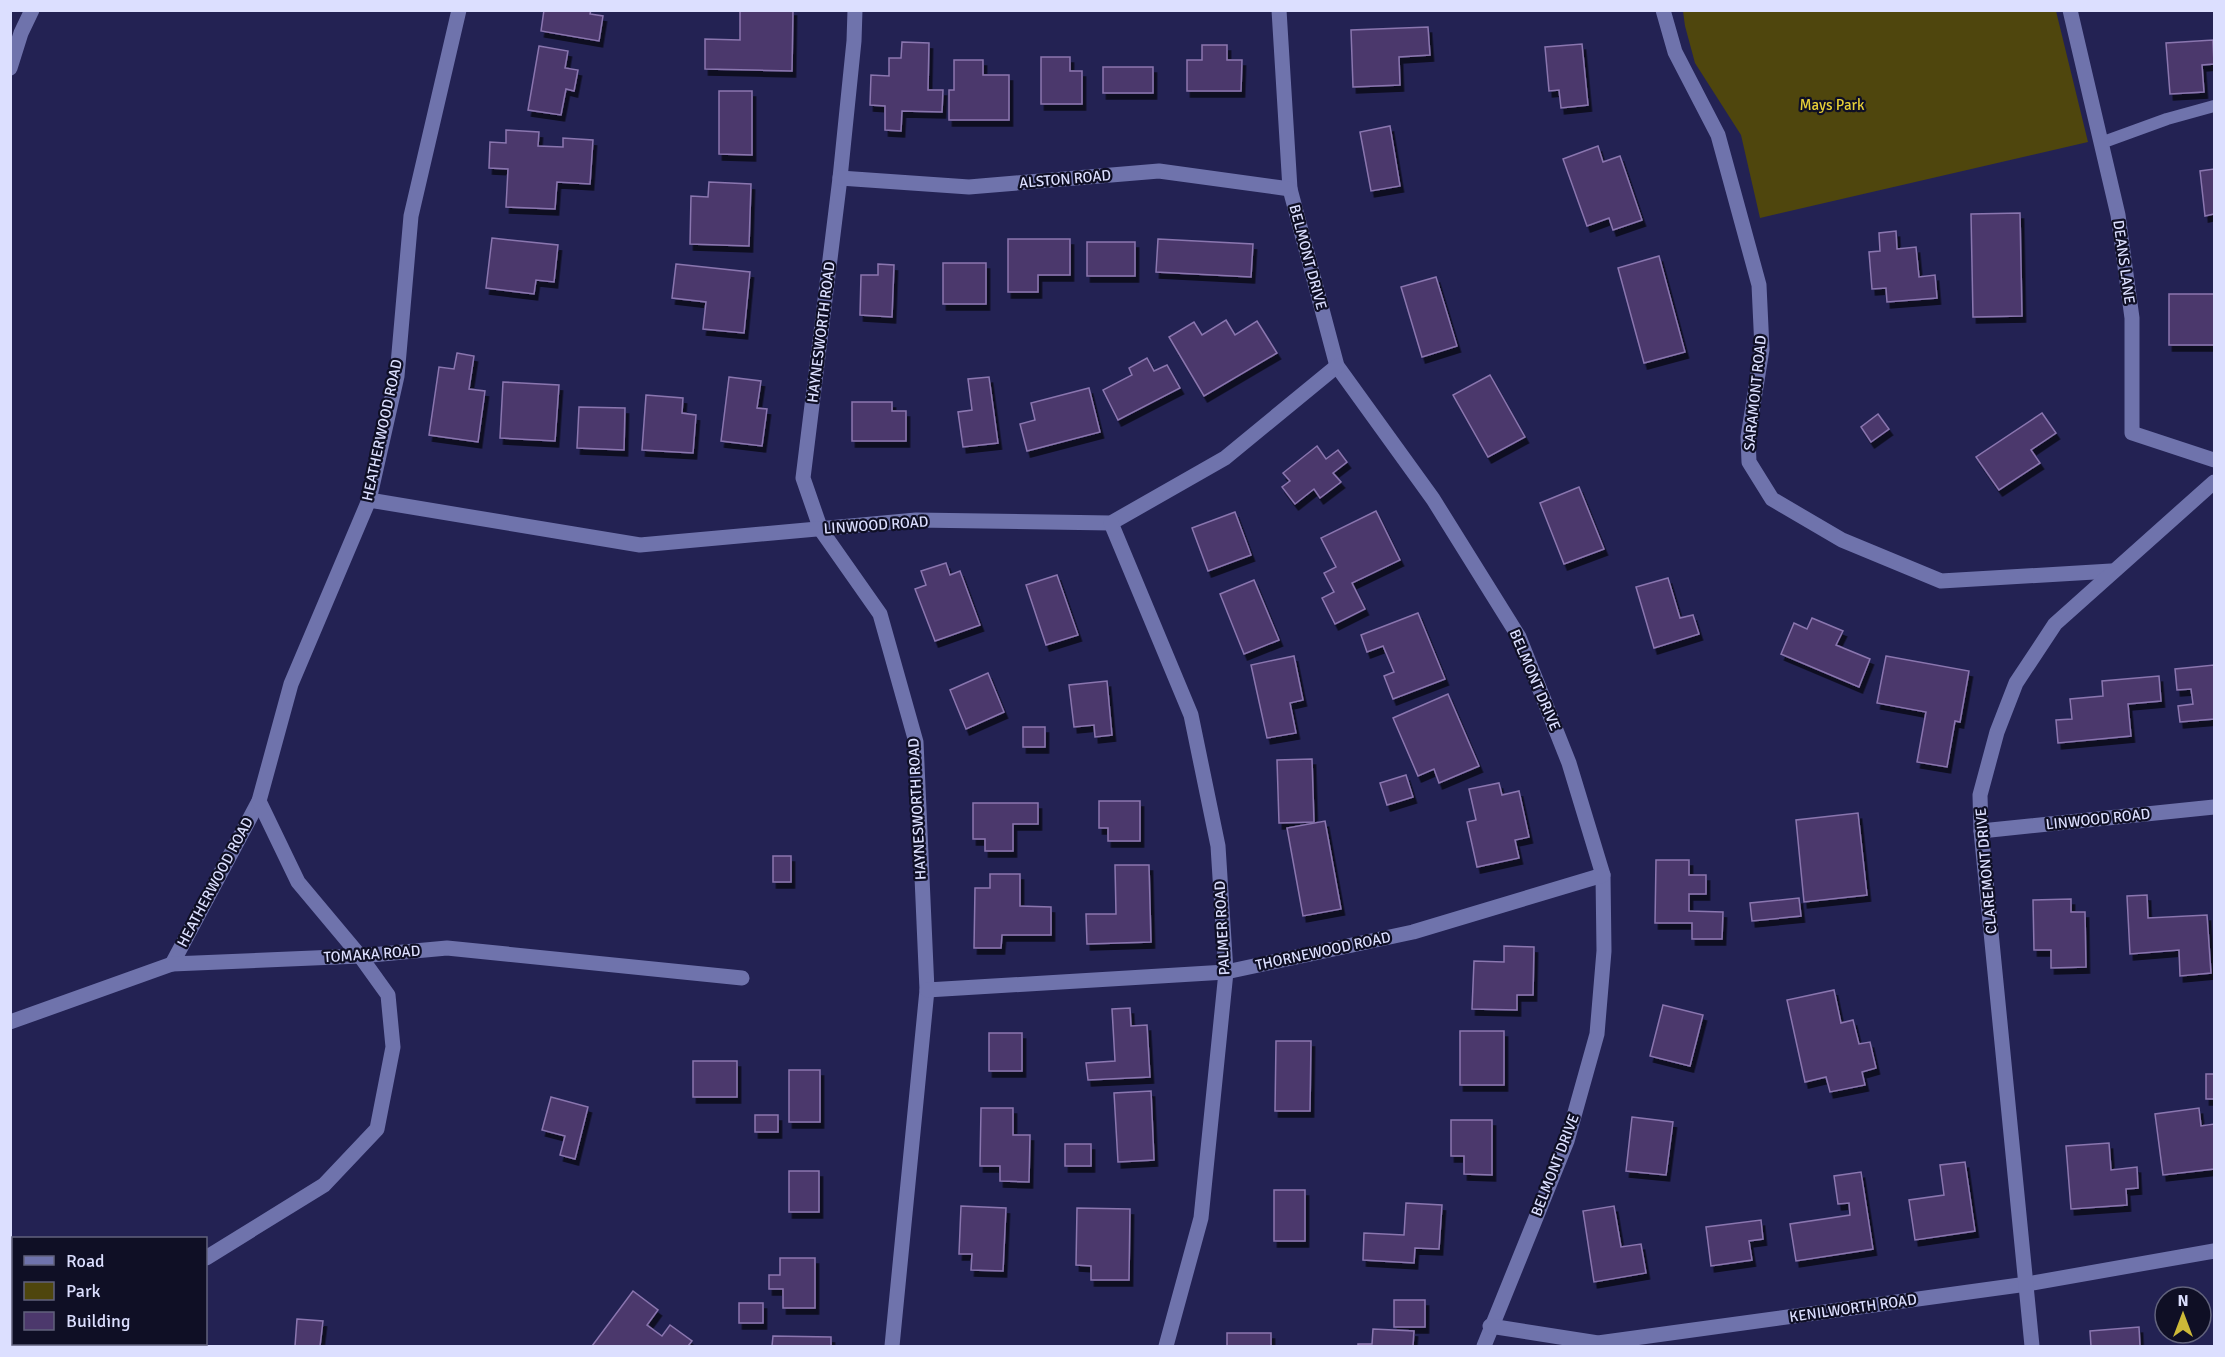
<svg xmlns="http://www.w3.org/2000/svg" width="2225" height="1357" viewBox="0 0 2225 1357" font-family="Signika,sans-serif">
	<defs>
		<filter id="shadow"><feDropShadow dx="3.5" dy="6" stdDeviation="0" flood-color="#0009"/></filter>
	</defs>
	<rect width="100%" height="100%" fill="#232253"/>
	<!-- green -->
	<path fill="#4f460d" d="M1683,11H2056L2088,142L1760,218L1741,135L1695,63L1685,26Z"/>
	<!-- building -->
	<g fill="#4c386c" stroke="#8a76af" stroke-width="1.5" filter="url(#shadow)">
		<path d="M544,10H591L590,14L603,16L599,41L541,31Z"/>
		<path d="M740,10H793L792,71L705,69V39L740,40Z"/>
		<path d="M1428,27L1430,55L1399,57L1400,85L1353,87L1351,30Z"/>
		<path d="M2213,40L2214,64L2202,65L2204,92L2170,94L2166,43Z"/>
		<path d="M902,42L929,43L928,90H943L942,112L902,111L901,131L885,130V106L870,105L871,75L889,76V58H901Z"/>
		<path d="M1582,44L1588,105L1561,108L1559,90L1549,91L1545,47Z"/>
		<path d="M1202,45H1227V60H1242L1241,91H1187V60H1202Z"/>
		<path d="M539,46L568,51L565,68L578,70L574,91L566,89L561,115L528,110Z"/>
		<path d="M1041,57H1070V71H1082V104H1041Z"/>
		<path d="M954,60H983V75H1009V120H949V90H954Z"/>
		<rect x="1103" y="67" width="50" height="26"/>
		<path d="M719,91H752V155L719,154Z"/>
		<path d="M1390,126L1400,186L1371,191L1360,132Z"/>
		<path d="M506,130L539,132L538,146L563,147V138L593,140L590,184L557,182L555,209L506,207L508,169L489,168L490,142L506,143Z"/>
		<path d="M1598,146L1603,162L1620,156L1642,220L1613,230L1609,218L1587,226L1563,159Z"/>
		<path d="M2214,169V214L2205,216L2200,171Z"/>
		<path d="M709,182L751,184L749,246L690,244L691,196L708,197Z"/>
		<path d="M2020,213L2022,316L1973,317L1971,214Z"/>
		<path d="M1896,231L1897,249L1916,247L1919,277L1935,275L1937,298L1887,302L1886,288L1872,289L1869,252L1880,251L1879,233Z"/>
		<path d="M492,238L558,245L554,282L536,280L534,294L486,288Z"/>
		<path d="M1008,239H1070V275H1038V292H1008Z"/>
		<path d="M1158,239L1253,244L1251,277L1156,272Z"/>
		<rect x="1087" y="242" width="48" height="34"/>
		<path d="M1659,256L1685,352L1644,363L1618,268Z"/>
		<rect x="943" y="263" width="43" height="41"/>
		<path d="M676,264L750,272L744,333L703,329L706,302L672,298Z"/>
		<path d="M878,264L894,265L892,317L860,315L861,275H878Z"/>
		<path d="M1436,277L1457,346L1422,357L1401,287Z"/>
		<rect x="2169" y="294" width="45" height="51"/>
		<path d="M1226,320L1235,335L1257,321L1277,353L1204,396L1169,337L1194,322L1202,335Z"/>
		<path d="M457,353L474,356L469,389L485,391L478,442L429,435L439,367L454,369Z"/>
		<path d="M1147,358L1154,371L1167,365L1180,388L1118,420L1103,390L1132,375L1129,368Z"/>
		<path d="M1490,375L1525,437L1488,457L1453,395Z"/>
		<path d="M729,377L761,381L757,408L767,409L762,446L721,441Z"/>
		<path d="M989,377L998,443L963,447L958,412L972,410L968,379Z"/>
		<path d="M503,382L559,385L555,441L500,438Z"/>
		<path d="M1089,388L1100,432L1027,451L1020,424L1035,420L1031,403Z"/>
		<path d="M646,395L683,398L682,413L696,415L693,453L642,450Z"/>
		<path d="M852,402H892V411H906V441H852Z"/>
		<path d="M579,407L625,408L624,450L577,448Z"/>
		<path d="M2042,413L2056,433L2031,450L2040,463L1999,490L1976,457Z"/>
		<path d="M1878,414L1889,429L1871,442L1861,427Z"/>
		<path d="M1317,446L1326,459L1338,450L1347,462L1333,473L1341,482L1320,498L1314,489L1295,504L1282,487L1290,481L1283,473Z"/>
		<path d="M1579,487L1604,549L1564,564L1540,503Z"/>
		<path d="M1376,511L1400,560L1352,583L1365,609L1335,624L1322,598L1334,592L1324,573L1336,567L1321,538Z"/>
		<path d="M1235,512L1251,555L1208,571L1192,528Z"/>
		<path d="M946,563L950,575L960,571L980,625L935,641L915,589L926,585L921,571Z"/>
		<path d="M1057,575L1078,635L1046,645L1026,585Z"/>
		<path d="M1668,578L1680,618L1693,615L1699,634L1654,648L1636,587Z"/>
		<path d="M1254,580L1279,640L1244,654L1220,594Z"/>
		<path d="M1418,613L1445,679L1393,699L1384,676L1394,672L1383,646L1367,652L1361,635Z"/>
		<path d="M1812,618L1843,631L1836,645L1870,659L1859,687L1781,654L1794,623L1807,629Z"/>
		<path d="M1294,656L1303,700L1290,703L1296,733L1267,738L1251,665Z"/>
		<path d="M1886,656L1969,671L1960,722L1955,721L1947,767L1917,762L1926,712L1877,703Z"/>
		<path d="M2214,665V719L2180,722L2178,706L2193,704L2191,689L2177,690L2175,669Z"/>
		<path d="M988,673L1004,712L966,729L950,690Z"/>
		<path d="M2159,676L2161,701L2128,704L2131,736L2058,743L2056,720L2072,719L2070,699L2103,696L2102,681Z"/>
		<path d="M1107,681L1112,735L1095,737L1094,725L1074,727L1069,685Z"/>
		<path d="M1448,694L1479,766L1439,783L1434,769L1418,776L1393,718Z"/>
		<rect x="1023" y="727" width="22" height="20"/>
		<path d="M1312,759L1314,822L1279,823L1277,760Z"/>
		<path d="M1406,775L1413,797L1387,805L1380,783Z"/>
		<path d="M1499,783L1502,795L1519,791L1529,837L1515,840L1519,858L1477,867L1467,822L1476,820L1469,789Z"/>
		<path d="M1099,801H1140V841H1108V828H1099Z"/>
		<path d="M973,803H1038V824H1013V851H985V839H973Z"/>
		<path d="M1858,813L1867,895L1804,902L1796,820Z"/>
		<path d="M1325,821L1341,909L1303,916L1287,828Z"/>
		<rect x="773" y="856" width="18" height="26"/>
		<path d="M1656,860H1689V875H1706V894H1689V911L1723,912L1722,939H1692V923H1655Z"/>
		<path d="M1115,865H1149L1151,942L1087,944L1086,914H1116Z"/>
		<path d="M990,874H1020V906L1051,907V935H1002L1001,948H974L975,888H990Z"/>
		<path d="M2147,895L2148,918L2207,915L2211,973L2180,976L2179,950L2130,954L2127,896Z"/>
		<path d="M1799,898L1801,916L1752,921L1750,903Z"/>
		<path d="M2071,899V912H2085L2086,967L2051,968V950H2034L2033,900Z"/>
		<path d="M1504,946L1534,947L1533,995H1517V1010L1472,1009L1474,961L1504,962Z"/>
		<path d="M1834,990L1841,1023L1853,1020L1859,1044L1870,1042L1876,1068L1862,1072L1865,1085L1830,1092L1826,1077L1805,1082L1787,1000Z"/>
		<path d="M1663,1005L1703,1015L1690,1066L1650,1056Z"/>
		<path d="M1130,1008L1131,1026L1147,1025L1150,1077L1088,1080L1086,1063L1115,1061L1112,1009Z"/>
		<rect x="1460" y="1031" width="44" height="54"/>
		<rect x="989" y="1033" width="33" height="38"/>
		<path d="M1276,1041H1311L1310,1111H1275Z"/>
		<rect x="693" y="1061" width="44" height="36"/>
		<rect x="789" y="1070" width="31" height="52"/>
		<rect x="2206" y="1074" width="8" height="25"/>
		<path d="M1151,1091L1154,1160L1118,1162L1114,1093Z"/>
		<path d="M551,1097L588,1107L575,1159L560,1155L565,1136L542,1130Z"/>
		<path d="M981,1108H1013V1135H1030L1029,1182L1000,1181V1166H980Z"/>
		<path d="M2199,1108L2201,1126L2214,1124V1169L2163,1175L2155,1114Z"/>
		<rect x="755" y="1115" width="23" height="17"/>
		<path d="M1632,1117L1673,1122L1666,1175L1626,1171Z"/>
		<path d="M1451,1120H1492V1175L1464,1174V1156H1451Z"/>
		<path d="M2109,1143L2111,1170L2137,1167L2138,1188L2126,1189L2127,1205L2071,1209L2066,1146Z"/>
		<rect x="1065" y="1144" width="26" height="22"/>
		<path d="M1965,1162L1975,1231L1915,1240L1909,1200L1944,1195L1940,1165Z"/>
		<rect x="789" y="1171" width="30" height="41"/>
		<path d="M1861,1172L1873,1249L1796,1261L1790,1224L1850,1215L1849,1203L1838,1204L1834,1176Z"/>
		<rect x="1274" y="1190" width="31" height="51"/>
		<path d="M1406,1203L1442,1205L1439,1249L1415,1248L1414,1263L1363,1260L1364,1233L1404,1235Z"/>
		<path d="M961,1206L1006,1208L1003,1271L971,1270L972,1254H959Z"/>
		<path d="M1614,1206L1621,1247L1641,1244L1646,1273L1594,1282L1583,1211Z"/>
		<path d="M1077,1208L1130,1209L1129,1280H1091V1266L1076,1265Z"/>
		<path d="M1761,1220L1763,1239L1749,1241L1752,1260L1711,1266L1706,1227Z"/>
		<path d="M780,1258H815V1308H783V1289H769V1275H780Z"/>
		<path d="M633,1291L658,1310L647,1325L662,1336L670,1325L692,1341L688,1346H592Z"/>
		<rect x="1394" y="1300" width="31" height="27"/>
		<rect x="739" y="1303" width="24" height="20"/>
		<path d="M297,1319L323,1321L320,1346H295Z"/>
		<path d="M2139,1327L2140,1346H2091L2090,1331Z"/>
		<path d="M1373,1329L1414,1331L1413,1346H1358V1344H1372Z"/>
		<rect x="1227" y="1333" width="44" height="13"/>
		<path d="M773,1336L831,1337V1346H772Z"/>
	</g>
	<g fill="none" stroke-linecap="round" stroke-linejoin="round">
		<!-- lane -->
		<path stroke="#6f73ac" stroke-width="12" d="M2101,143L2167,119L2214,106"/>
		<!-- street -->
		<g stroke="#6f73ac" stroke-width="15">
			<path d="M855,10L854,41L840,178L803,478L821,530L880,614L916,742L927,990L892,1346"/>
			<path d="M1279,10L1290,189L1337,366L1433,499L1519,637L1569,763L1603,875L1604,951L1597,1034L1567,1141L1484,1346"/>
			<path d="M1663,10L1675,52L1718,135L1759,285L1762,349L1748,437L1749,462L1772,499L1842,540L1941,581L2111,571"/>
			<path d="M2070,10L2118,215L2132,318V433L2214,460"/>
			<path d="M10,68L21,33L32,10"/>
			<path d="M840,178L969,187L1159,171L1290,189"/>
			<path d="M369,500L640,545L916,520L1111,523L1225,458L1337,366"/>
			<path d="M1111,523L1191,715L1218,846L1226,972L1201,1218L1166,1346"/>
			<path d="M1981,831L2214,807"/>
			<path d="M172,964L259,801L291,684L369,500L397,376L411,216L459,10"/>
			<path d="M927,990L1226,972L1413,932L1603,875"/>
			<path d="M10,1022L172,964L360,956L447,948L742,978"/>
			<path d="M206,1258L324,1185L377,1129L393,1047L388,995L360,956L298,882L259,801"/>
			<path d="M1490,1326L1598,1343L2027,1284L2214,1251"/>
			<path d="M95,1346L98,1344"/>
			<path d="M2032,1346L1981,831L1980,795L1997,732L2016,683L2055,624L2214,482"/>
		</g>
	</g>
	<g text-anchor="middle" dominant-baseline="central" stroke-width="4.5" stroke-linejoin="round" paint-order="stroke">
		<!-- park labels -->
		<g font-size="15" fill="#e6cf37" stroke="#0f0f25">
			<text x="1832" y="105">Mays Park</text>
		</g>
		<!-- street labels -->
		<g font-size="15" fill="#dcdfff" stroke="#0f0f25">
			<text transform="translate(1065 179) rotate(-5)">ALSTON ROAD</text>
			<text transform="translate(1308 257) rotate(75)">BELMONT DRIVE</text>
			<text transform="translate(2124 262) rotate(82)">DEANS LANE</text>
			<text transform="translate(821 332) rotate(-83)">HAYNESWORTH ROAD</text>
			<text transform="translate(1755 393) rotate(-84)">SARAMONT ROAD</text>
			<text transform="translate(382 430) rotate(-78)">HEATHERWOOD ROAD</text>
			<text transform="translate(876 525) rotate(-4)">LINWOOD ROAD</text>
			<text transform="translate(1535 680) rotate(67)">BELMONT DRIVE</text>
			<text transform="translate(917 809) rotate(-93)">HAYNESWORTH ROAD</text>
			<text transform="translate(2098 819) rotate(-6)">LINWOOD ROAD</text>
			<text transform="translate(1986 871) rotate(-95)">CLAREMONT DRIVE</text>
			<text transform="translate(215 882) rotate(-62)">HEATHERWOOD ROAD</text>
			<text transform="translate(1222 928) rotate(-93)">PALMER ROAD</text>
			<text transform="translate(1323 951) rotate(-12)">THORNEWOOD ROAD</text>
			<text transform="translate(372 954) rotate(-4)">TOMAKA ROAD</text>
			<text transform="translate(1555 1165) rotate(-69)">BELMONT DRIVE</text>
			<text transform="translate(1853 1308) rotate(-8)">KENILWORTH ROAD</text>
		</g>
	</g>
	<!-- border -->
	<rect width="2225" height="1357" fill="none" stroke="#dcdfff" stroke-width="24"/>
	<!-- legend -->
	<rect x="12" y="1237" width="195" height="108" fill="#0f0f25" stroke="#61627c" stroke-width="1.5"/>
	<rect x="24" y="1256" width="30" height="9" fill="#6f73ac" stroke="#61627c" stroke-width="1.5"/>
	<text x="66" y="1267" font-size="18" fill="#dcdfff">Road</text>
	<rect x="24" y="1282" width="30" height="18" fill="#4f460d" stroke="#61627c" stroke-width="1.5"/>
	<text x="66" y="1297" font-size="18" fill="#dcdfff">Park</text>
	<rect x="24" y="1312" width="30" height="18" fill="#4c386c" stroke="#61627c" stroke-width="1.5"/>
	<text x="66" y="1327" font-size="18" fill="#dcdfff">Building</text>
	<!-- north arrow -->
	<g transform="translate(2183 1315)"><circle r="28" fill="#0f0f25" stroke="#61627c" stroke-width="1.5"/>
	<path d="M0-4.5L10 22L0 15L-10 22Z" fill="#cdb938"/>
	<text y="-9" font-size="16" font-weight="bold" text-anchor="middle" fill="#dcdfff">N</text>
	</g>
</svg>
